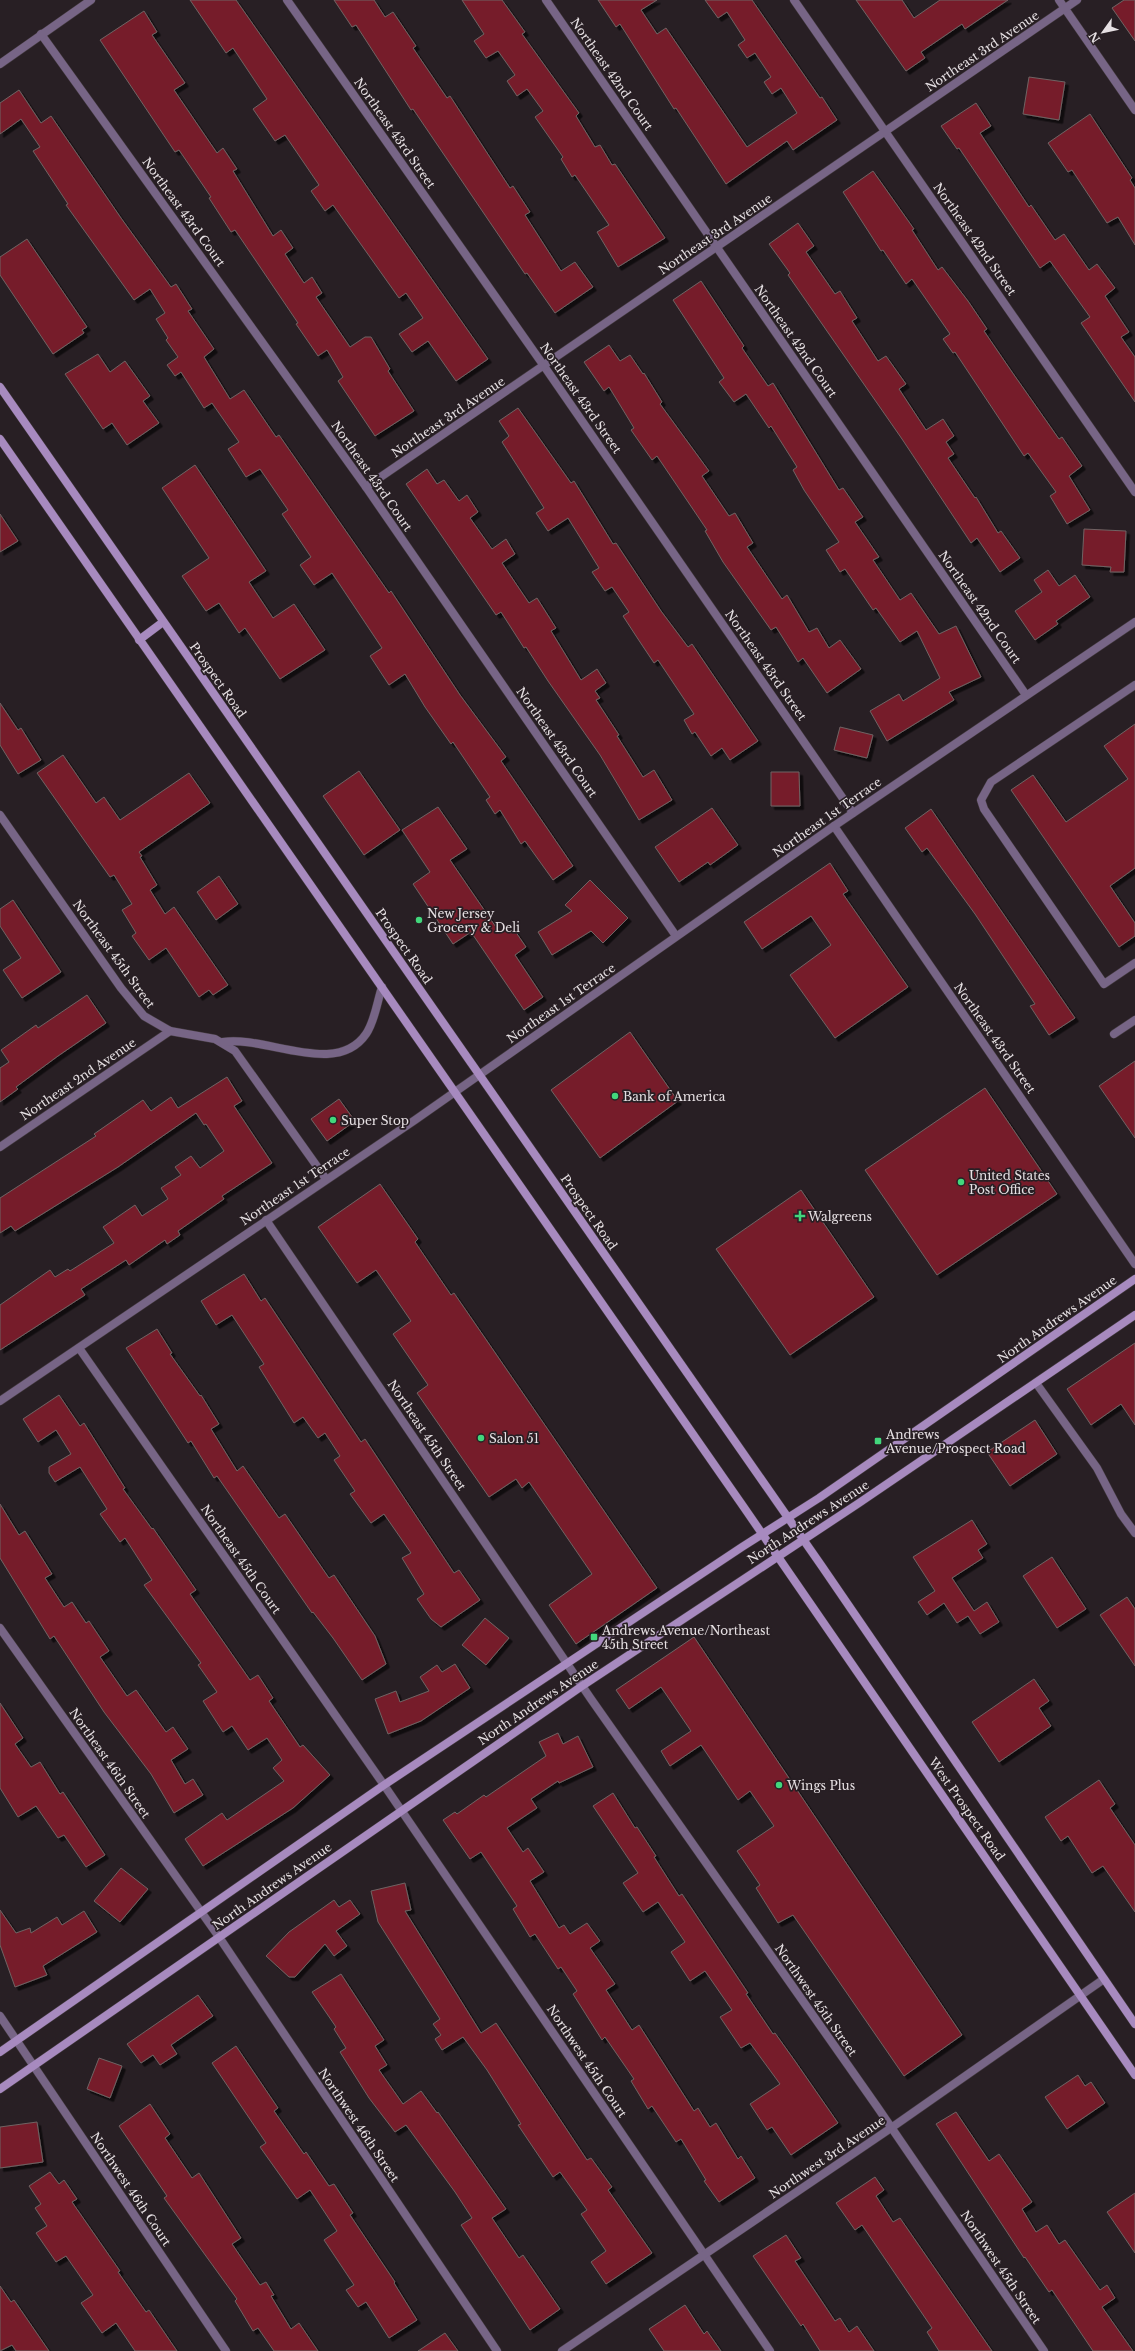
<svg xmlns="http://www.w3.org/2000/svg" width="1135" height="2351" viewBox="0 0 1135 2351" font-family="'Libre Baskerville',serif">
	<defs>
		<filter id="shadow"><feDropShadow dx="3.5" dy="3.5" stdDeviation="0" flood-color="#0009"/></filter>
	</defs>
	<rect width="100%" height="100%" fill="#281f24"/>
	<!-- building -->
	<g fill="#761e2b" stroke="#6f6363" filter="url(#shadow)">
		<path d="M190,0H236L488,359L456,381L428,341L412,352L399,334L423,318L406,293L399,298L333,205L325,211L311,191L319,185L285,135L275,141L253,109L267,99L233,48L226,53Z"/>
		<path d="M334,0H374L385,17L393,12L416,46L413,48L447,98L450,96L510,188L513,186L530,212L525,215L561,271L575,262L593,287L555,313L527,273L525,274L413,109L411,110L356,25L352,27Z"/>
		<path d="M462,0H502L525,32L522,34L579,113L576,116L595,147L600,145L612,165L615,164L665,238L618,267L597,232L609,225L575,175L572,177L561,159L563,157L535,117L543,111L527,89L517,96L507,81L515,75L498,51L486,58L474,41L484,34Z"/>
		<path d="M598,0H657L641,10L657,34L666,28L747,147L797,113L781,88L772,94L764,82L771,77L755,53L747,58L738,45L745,40L727,12L718,18L705,0H752L820,98L822,97L837,120L793,150L787,141L726,184L676,108L674,109L620,24L616,27Z"/>
		<path d="M856,0H902L914,18L940,0H1008L965,29L962,24L921,52L925,58L906,71Z"/>
		<path d="M1124,0H1135V41L1112,8Z"/>
		<path d="M144,11L157,32L152,35L185,83L174,90L217,153L223,148L237,169L233,171L273,236L281,230L293,248L285,254L304,283L312,277L322,293L316,297L350,347L365,337H371L390,369L388,371L414,411L375,436L338,381L343,377L327,350L318,356L296,324L298,323L235,230L231,232L209,198L211,197L179,150L175,152L100,40Z"/>
		<path d="M1029,77L1065,82L1059,120L1023,114Z"/>
		<path d="M19,90L41,123L51,116L121,218L171,287L176,284L192,309L188,311L214,349L204,357L230,399L244,390L276,437L279,435L389,593L391,591L460,695L506,757L501,761L573,866L553,880L525,841L521,844L500,810L495,814L486,800L490,797L453,742L451,744L425,707L405,674L389,685L370,656L382,648L332,573L314,585L300,565L311,557L282,514L288,510L260,469L246,477L228,449L239,442L212,403L204,408L181,372L175,376L167,365L178,357L166,340L168,338L156,319L165,313L150,289L134,300L66,205L68,204L33,151L40,147L21,119L0,134V103Z"/>
		<path d="M976,103L991,126L980,133L1029,207L1031,205L1055,240L1064,234L1089,270L1097,264L1115,288L1105,296L1129,332L1121,337L1135,357V402L1081,323L1090,317L1050,261L1040,268L959,148L957,149L941,126Z"/>
		<path d="M1090,114L1132,178L1130,180L1135,188V245L1118,217L1107,223L1072,170L1068,172L1048,143Z"/>
		<path d="M873,171L914,229L912,230L938,270L942,267L968,301L987,329L984,331L1012,372L1059,439L1062,437L1082,466L1069,476L1090,510L1067,524L1050,496L1056,492L1028,453L1024,456L955,352L953,353L943,339L950,334L912,279L906,284L883,250L881,251L843,192Z"/>
		<path d="M798,223L814,246L806,252L835,294L840,291L857,318L852,321L878,361L886,356L906,384L899,389L926,430L943,419L954,436L946,442L954,454L948,458L975,498L976,497L998,533L1001,531L1020,558L1000,572L977,538L971,543L902,439L788,275L790,273L769,244Z"/>
		<path d="M27,239L87,327L82,330L84,333L53,354L0,275V257Z"/>
		<path d="M701,281L744,346L742,348L768,386L773,383L839,490L843,488L863,517L855,522L879,557L873,560L900,600L911,593L939,634L956,626L981,677L949,692L954,700L887,741L870,711L899,694L903,701L940,678L917,631L900,642L876,608L873,610L845,569L840,572L826,550L839,542L804,490L793,470L797,467L771,426L769,428L746,394L734,402L719,382L724,378L673,300Z"/>
		<path d="M609,345L620,361L630,355L643,374L644,373L662,402L660,404L709,471L702,476L729,516L735,513L753,543L747,547L782,599L787,595L809,632L817,628L829,648L840,640L861,669L827,693L803,658L798,662L776,627L771,630L723,562L705,531L707,530L657,456L652,460L631,430L634,428L609,387L604,391L584,362Z"/>
		<path d="M98,354L110,372L125,361L150,396L143,401L159,423L127,445L112,423L103,429L65,374Z"/>
		<path d="M518,408L571,483L574,481L613,544L616,543L661,611L688,647L692,644L758,741L730,760L722,748L711,756L695,732L692,734L684,720L694,714L658,660L654,663L638,639L623,616L629,612L612,587L605,591L592,572L599,568L568,518L548,531L536,513L544,508L502,442L509,436L499,421Z"/>
		<path d="M195,465L266,571L249,582L273,618L294,604L325,650L280,679L245,628L239,633L219,603L206,611L182,576L209,558L162,488Z"/>
		<path d="M427,469L437,484L444,480L459,501L467,495L478,512L470,518L492,549L506,539L515,554L502,563L529,603L537,598L556,628L551,631L581,680L597,669L606,683L595,691L600,698L596,700L619,735L617,736L643,777L654,770L672,800L639,820L600,755L548,681L526,647L524,648L501,612L496,615L406,484Z"/>
		<path d="M0,514L18,541L0,552Z"/>
		<path d="M1084,529L1126,531L1124,572H1110L1111,567L1082,565Z"/>
		<path d="M1048,570L1059,586L1075,575L1090,597L1056,621L1058,624L1035,640L1015,611L1042,592L1034,580Z"/>
		<path d="M0,703L18,730L21,728L41,760L18,774L0,745Z"/>
		<path d="M1135,724V868L1110,886L1135,923V936L1119,947L1011,790L1033,775L1066,822L1128,779L1104,746Z"/>
		<path d="M840,727L873,735L867,758L834,750Z"/>
		<path d="M63,755L96,803L104,797L120,820L189,773L210,803L139,852L142,856L140,857L157,885L150,890L165,914L174,907L228,985L213,995L209,990L199,997L166,948L149,960L132,936L136,933L122,910L132,904L114,875L110,877L37,773Z"/>
		<path d="M359,771L400,830L364,855L323,796Z"/>
		<path d="M771,772H799L800,806H771Z"/>
		<path d="M438,807L467,849L450,860L500,933L511,925L526,947L515,955L543,997L524,1010L471,932L453,944L413,884L430,872L402,830Z"/>
		<path d="M712,808L738,845L710,865L708,862L679,882L655,847Z"/>
		<path d="M931,809L1075,1018L1049,1035L1030,1006L1035,1004L975,914L927,848L922,852L905,828Z"/>
		<path d="M830,863L848,891L843,894L908,987L835,1038L790,975L831,945L811,916L762,949L744,922Z"/>
		<path d="M219,876L238,904L216,920L197,892Z"/>
		<path d="M590,880L628,918L603,943L591,931L552,955L538,932L572,911L565,905Z"/>
		<path d="M13,900L61,972L22,998L3,970L21,958L0,926V909Z"/>
		<path d="M87,995L106,1023L58,1056L16,1087L18,1089L0,1102V1068L9,1062L1,1050L36,1025L38,1028Z"/>
		<path d="M630,1032L678,1101L600,1158L551,1090Z"/>
		<path d="M1135,1061V1138L1099,1086Z"/>
		<path d="M227,1077L242,1101L234,1106L272,1163L222,1196L224,1199L178,1231L180,1235L167,1244L165,1240L129,1265L126,1260L81,1289L85,1295L0,1350V1305L50,1270L55,1277L68,1269L70,1271L114,1243L103,1227L135,1205L142,1216L168,1199L161,1188L181,1175L175,1167L191,1156L200,1168L224,1151L206,1124L204,1125L196,1113L118,1167L15,1231L11,1226L0,1233V1198L96,1136L94,1134L143,1100L151,1111L171,1097L178,1108Z"/>
		<path d="M985,1088L1057,1194L937,1275L865,1170Z"/>
		<path d="M339,1099L355,1121L327,1141L311,1119Z"/>
		<path d="M380,1184L418,1239L415,1242L451,1295L454,1293L657,1588L576,1644L549,1605L592,1574L529,1482L522,1488L516,1479L489,1497L417,1393L428,1385L393,1334L411,1321L376,1270L357,1283L318,1227Z"/>
		<path d="M801,1190L874,1297L790,1355L716,1249Z"/>
		<path d="M244,1274L261,1301L265,1298L361,1442L365,1439L454,1573L459,1570L480,1600L441,1627L431,1619L417,1599L424,1594L402,1558L411,1553L384,1514L371,1523L350,1494L355,1491L334,1460L340,1456L325,1433L318,1438L303,1417L294,1423L259,1367L264,1364L232,1315L216,1325L201,1301Z"/>
		<path d="M157,1329L172,1353L170,1354L200,1396L201,1395L219,1424L211,1429L237,1471L243,1466L279,1518L285,1514L329,1578L334,1575L375,1636L386,1664L362,1680L333,1638L313,1612L312,1613L217,1476L214,1478L191,1441L188,1443L126,1348Z"/>
		<path d="M1135,1343V1425L1121,1404L1091,1425L1067,1389Z"/>
		<path d="M59,1395L80,1426L84,1423L125,1488L123,1489L152,1529L153,1528L196,1590L190,1594L250,1680L258,1675L273,1698L269,1701L300,1747L303,1745L330,1775L293,1808L203,1866L185,1839L222,1813L227,1820L284,1781L273,1768L282,1760L267,1738L248,1750L232,1726L223,1732L203,1701L217,1692L198,1665L201,1663L144,1585L152,1580L125,1538L120,1542L100,1514L107,1509L80,1467L55,1482L49,1473V1467L71,1454L56,1430L38,1442L23,1419Z"/>
		<path d="M1035,1420L1057,1454L1010,1486L987,1452Z"/>
		<path d="M0,1504L19,1535L25,1531L52,1574L45,1578L64,1607L72,1602L86,1623L89,1621L109,1651L100,1657L127,1696L136,1690L166,1732L173,1727L188,1749L171,1760L185,1784L193,1779L203,1795L174,1813L151,1774L104,1712L54,1636L50,1639L0,1558Z"/>
		<path d="M972,1520L987,1544L978,1550L983,1558L952,1578L974,1611L987,1602L999,1622L980,1634L968,1616L957,1623L944,1603L927,1615L918,1602L935,1591L913,1557Z"/>
		<path d="M1052,1557L1086,1609L1057,1628L1023,1576Z"/>
		<path d="M1127,1597L1135,1609V1666L1100,1615Z"/>
		<path d="M485,1618L509,1638L486,1665L462,1645Z"/>
		<path d="M694,1637L962,2035L904,2076L793,1915L778,1923L756,1888L760,1885L737,1851L774,1826L750,1791L738,1800L701,1745L670,1766L661,1751L691,1731L661,1687L629,1709L616,1690Z"/>
		<path d="M455,1664L470,1688L421,1721L388,1734L375,1699L396,1691L400,1702L429,1691L420,1677L437,1665L442,1672Z"/>
		<path d="M1034,1679L1049,1701L1039,1708L1051,1726L999,1762L972,1722Z"/>
		<path d="M0,1703L23,1738L15,1744L31,1767L40,1762L60,1794L63,1792L105,1855L86,1867L64,1835L58,1838L36,1806L18,1817L0,1788Z"/>
		<path d="M558,1733L563,1744L578,1736L593,1767L559,1783L558,1781L531,1799L537,1808L507,1828L523,1852L528,1848L544,1872L530,1881L559,1928L564,1925L570,1934L587,1923L600,1941L590,1948L615,1984L606,1990L632,2030L639,2025L694,2111L698,2108L710,2127L716,2123L738,2159L741,2156L755,2178L719,2202L704,2181L706,2180L681,2139L676,2142L652,2106L648,2109L631,2081L634,2079L605,2037L602,2040L573,1994L577,1991L561,1967L558,1969L535,1934L530,1937L513,1909L517,1906L481,1852L470,1859L443,1820L455,1812L457,1814L484,1795L486,1797L546,1756L539,1742Z"/>
		<path d="M1099,1780L1115,1804L1110,1808L1135,1845V1912L1103,1866L1092,1873L1068,1836L1061,1841L1045,1817Z"/>
		<path d="M613,1793L635,1828L637,1827L656,1856L654,1857L679,1896L682,1894L748,1993L746,1994L773,2034L775,2033L795,2061L838,2123L791,2155L772,2127L767,2130L750,2104L780,2084L750,2043L741,2048L720,2017L732,2010L705,1971L690,1981L671,1952L685,1942L658,1902L643,1912L623,1883L638,1873L593,1806Z"/>
		<path d="M121,1868L148,1889L120,1922L94,1901Z"/>
		<path d="M405,1883L411,1910L405,1911L481,2033L496,2023L587,2160L591,2158L612,2187L608,2190L652,2253L606,2284L591,2262L606,2251L581,2214L587,2210L560,2172L553,2177L518,2125L521,2124L487,2070L463,2037L442,2050L435,2039L441,2035L433,2024L440,2019L378,1922L371,1891Z"/>
		<path d="M334,1900L339,1907L350,1900L360,1914L336,1931L347,1946L334,1956L325,1944L295,1977H289L266,1956L289,1932Z"/>
		<path d="M0,1910L16,1933L30,1928L31,1933L57,1917L62,1925L84,1911L97,1932L43,1966L47,1975L15,1987L0,1945Z"/>
		<path d="M341,1974L384,2040L375,2046L387,2065L379,2070L403,2104L421,2091L437,2113L438,2112L506,2209L492,2218L519,2258L523,2255L560,2309L530,2330L461,2225L472,2218L455,2192L406,2125L395,2132L369,2098L340,2052L346,2048L334,2029L336,2027L312,1992Z"/>
		<path d="M198,1995L213,2016L171,2045L177,2054L160,2065L153,2055L141,2063L127,2044Z"/>
		<path d="M236,2046L278,2108L274,2111L304,2154L306,2152L329,2186L334,2184L353,2213L350,2215L395,2282L394,2283L417,2320L389,2338L366,2302L358,2307L346,2290L354,2285L324,2240L337,2231L310,2190L297,2199L260,2147L266,2143L212,2063Z"/>
		<path d="M99,2058L122,2066L110,2098L87,2089Z"/>
		<path d="M1078,2075L1085,2086L1091,2082L1105,2103L1067,2129L1045,2097Z"/>
		<path d="M150,2104L170,2134L165,2138L192,2178L199,2173L241,2238L232,2244L260,2285L266,2282L274,2295L271,2296L291,2329L299,2323L318,2351H274L258,2328L253,2331L235,2301L237,2299L164,2198L167,2196L119,2126Z"/>
		<path d="M956,2112L989,2161L999,2154L1032,2202L1022,2209L1036,2232L1047,2225L1059,2244L1065,2240L1100,2290L1107,2285L1115,2298L1102,2307L1133,2351H1093L1052,2290L1049,2292L1025,2257L1024,2258L936,2124Z"/>
		<path d="M37,2122L43,2162L0,2168V2127Z"/>
		<path d="M50,2172L59,2184L64,2180L77,2199L72,2202L120,2271L118,2272L146,2312L149,2310L177,2351H135L116,2323L102,2333L81,2303L93,2295L66,2256L56,2262L36,2233L47,2226L35,2208L41,2204L29,2186Z"/>
		<path d="M875,2177L884,2190L876,2196L893,2222L900,2218L992,2351H939L927,2332L932,2328L862,2225L855,2230L836,2203Z"/>
		<path d="M1135,2193V2253L1107,2212Z"/>
		<path d="M786,2235L801,2258L795,2261L835,2321L840,2318L849,2332L857,2326L874,2351H820L803,2324L801,2326L753,2256Z"/>
		<path d="M0,2286L11,2302L14,2300L49,2351H16L12,2345L0,2351Z"/>
		<path d="M685,2305L704,2334L707,2331L721,2351H664L649,2329Z"/>
		<path d="M445,2333L458,2351H418Z"/>
	</g>
	<g fill="none" stroke-linecap="round" stroke-linejoin="round">
		<defs>
			<g id="street">
				<path d="M287,0L544,366L853,813"/>
				<path d="M546,0L1026,695"/>
				<path d="M794,0L1135,492"/>
				<path d="M1059,0L1135,110"/>
				<path d="M41,34L366,487L676,936"/>
				<path d="M0,64L91,0"/>
				<path d="M366,487L1077,0"/>
				<path d="M1135,685L991,782L981,800L984,809L1104,984L1135,963"/>
				<path d="M0,815L121,988L144,1016L170,1031L215,1039L235,1051L326,1179"/>
				<path d="M834,826L1135,1264"/>
				<path d="M1114,1034L1135,1020"/>
				<path d="M223,1042C265,1035 336,1078 366,1034C375,1021 377,1002 382,987"/>
				<path d="M0,1147L170,1031"/>
				<path d="M266,1220L591,1699L878,2108L1044,2351"/>
				<path d="M79,1348L384,1785L770,2351"/>
				<path d="M1036,1383L1097,1468L1121,1514L1135,1533"/>
				<path d="M0,1401L415,1120L834,826L1135,622"/>
				<path d="M0,1628L219,1937L497,2351"/>
				<path d="M0,2016L226,2351"/>
				<path d="M562,2351L891,2128L1104,1979"/>
			</g>
			<g id="secondary">
				<path d="M0,387L821,1565L1135,2024"/>
				<path d="M0,439L743,1506L1135,2075"/>
				<path d="M139,640L163,622"/>
				<path d="M0,2052L384,1785L742,1547L819,1498L1135,1279"/>
				<path d="M0,2089L582,1686L859,1503L1135,1315"/>
			</g>
		</defs>
		<!-- street casing -->
		<use href="#street" stroke="#433a3f" stroke-width="9"/>
		<!-- secondary casing -->
		<use href="#secondary" stroke="#433a3f" stroke-width="9"/>
		<!-- street -->
		<use href="#street" stroke="#776586" stroke-width="8"/>
		<!-- secondary -->
		<use href="#secondary" stroke="#a78abf" stroke-width="8"/>
	</g>
	<!-- markers -->
	<g fill="#42d77c" stroke="#281f24" stroke-width="1.5">
		<circle cx="419" cy="920" r="4"/>
		<circle cx="615" cy="1096" r="4"/>
		<circle cx="333" cy="1120" r="4"/>
		<circle cx="961" cy="1182" r="4"/>
		<path d="M798 1210h4v4h4v4h-4v4h-4v-4h-4v-4h4z"/>
		<circle cx="481" cy="1438" r="4"/>
		<rect x="874" y="1437" width="8" height="8" rx="2"/>
		<rect x="590" y="1633" width="8" height="8" rx="2"/>
		<circle cx="779" cy="1785" r="4"/>
	</g>
	<g text-anchor="middle" dominant-baseline="central" stroke-width="3.5" stroke-linejoin="round" paint-order="stroke">
		<!-- street labels -->
		<g font-size="12" fill="#e6e0e3" stroke="#281f24">
			<text transform="translate(982 51) rotate(-34)">Northeast 3rd Avenue</text>
			<text transform="translate(612 74) rotate(55)">Northeast 42nd Court</text>
			<text transform="translate(395 133) rotate(55)">Northeast 43rd Street</text>
			<text transform="translate(184 212) rotate(54)">Northeast 43rd Court</text>
			<text transform="translate(715 234) rotate(-34)">Northeast 3rd Avenue</text>
			<text transform="translate(975 239) rotate(55)">Northeast 42nd Street</text>
			<text transform="translate(796 341) rotate(55)">Northeast 42nd Court</text>
			<text transform="translate(581 398) rotate(55)">Northeast 43rd Street</text>
			<text transform="translate(448 417) rotate(-34)">Northeast 3rd Avenue</text>
			<text transform="translate(372 476) rotate(55)">Northeast 43rd Court</text>
			<text transform="translate(980 607) rotate(55)">Northeast 42nd Court</text>
			<text transform="translate(766 665) rotate(55)">Northeast 43rd Street</text>
			<text transform="translate(218 680) rotate(55)">Prospect Road</text>
			<text transform="translate(557 742) rotate(55)">Northeast 43rd Court</text>
			<text transform="translate(827 817) rotate(-35)">Northeast 1st Terrace</text>
			<text transform="translate(404 946) rotate(55)">Prospect Road</text>
			<text transform="translate(114 954) rotate(54)">Northeast 45th Street</text>
			<text transform="translate(561 1003) rotate(-35)">Northeast 1st Terrace</text>
			<text transform="translate(995 1038) rotate(55)">Northeast 43rd Street</text>
			<text transform="translate(78 1079) rotate(-34)">Northeast 2nd Avenue</text>
			<text transform="translate(295 1186) rotate(-34)">Northeast 1st Terrace</text>
			<text transform="translate(589 1212) rotate(55)">Prospect Road</text>
			<text transform="translate(1057 1319) rotate(-35)">North Andrews Avenue</text>
			<text transform="translate(427 1435) rotate(56)">Northeast 45th Street</text>
			<text transform="translate(808 1522) rotate(-33)">North Andrews Avenue</text>
			<text transform="translate(241 1559) rotate(55)">Northeast 45th Court</text>
			<text transform="translate(538 1702) rotate(-34)">North Andrews Avenue</text>
			<text transform="translate(110 1763) rotate(55)">Northeast 46th Street</text>
			<text transform="translate(967 1809) rotate(55)">West Prospect Road</text>
			<text transform="translate(272 1886) rotate(-35)">North Andrews Avenue</text>
			<text transform="translate(816 2000) rotate(55)">Northwest 45th Street</text>
			<text transform="translate(587 2061) rotate(56)">Northwest 45th Court</text>
			<text transform="translate(359 2125) rotate(56)">Northwest 46th Street</text>
			<text transform="translate(827 2157) rotate(-34)">Northwest 3rd Avenue</text>
			<text transform="translate(131 2189) rotate(56)">Northwest 46th Court</text>
			<text transform="translate(1001 2267) rotate(56)">Northwest 45th Street</text>
		</g>
		<!-- poi labels -->
		<g font-size="12" fill="#e6e0e3" stroke="#281f24" text-anchor="start">
			<text x="427" y="913">New Jersey<tspan x="427" dy="14">Grocery &amp; Deli</tspan></text>
			<text x="623" y="1096">Bank of America</text>
			<text x="341" y="1120">Super Stop</text>
			<text x="969" y="1175">United States<tspan x="969" dy="14">Post Office</tspan></text>
			<text x="808" y="1216">Walgreens</text>
			<text x="886" y="1434">Andrews<tspan x="886" dy="14">Avenue/Prospect Road</tspan></text>
			<text x="489" y="1438">Salon 51</text>
			<text x="602" y="1630">Andrews Avenue/Northeast<tspan x="602" dy="14">45th Street</tspan></text>
			<text x="787" y="1785">Wings Plus</text>
		</g>
	</g>
	<!-- north arrow -->
	<g transform="translate(1103 32) rotate(237)" stroke="#281f24" stroke-width="3" paint-order="stroke">
	<path d="M0-3L7 15L0 10L-7 15Z" fill="#e6e0e3"/>
	<text y="-6" font-size="11" font-weight="bold" text-anchor="middle" fill="#e6e0e3">N</text>
	</g>
</svg>
